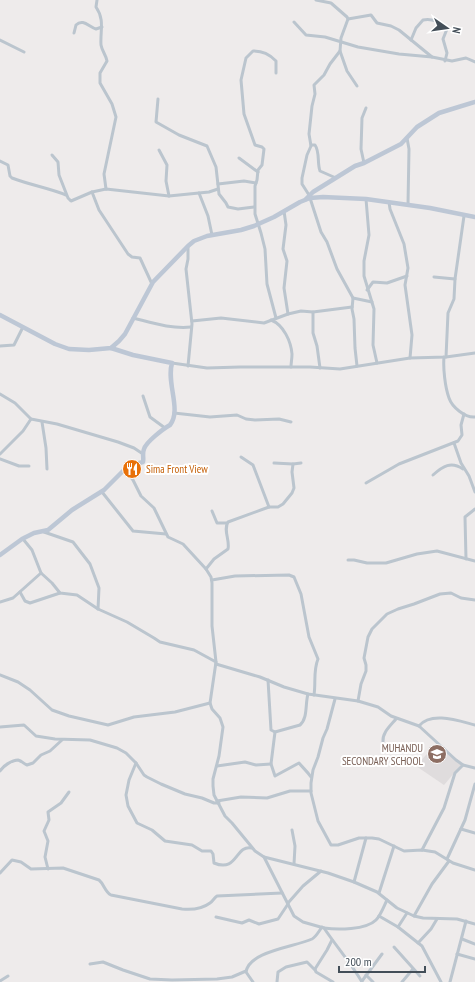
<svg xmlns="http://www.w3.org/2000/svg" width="475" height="982" viewBox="0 0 475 982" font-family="'PT Sans Narrow',sans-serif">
	<rect width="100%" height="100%" fill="#eeebeb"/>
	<!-- education -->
	<path fill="#dfdcdd" d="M436,744L461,765L444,785L416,766Z"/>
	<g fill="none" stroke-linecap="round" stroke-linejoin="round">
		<!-- street -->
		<g stroke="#bbc5ce" stroke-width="3">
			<path d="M97,0L96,7C105,20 100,31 101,45C102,51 106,55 107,61L100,73V83L112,104L116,117L104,174L106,189"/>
			<path d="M348,19L371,15L377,23L391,26L399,30L432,57"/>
			<path d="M294,22L306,35L325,37L358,47L399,54L432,57L452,61L466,58L475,62"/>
			<path d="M74,33L76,25C83,18 89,27 96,29L102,27"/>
			<path d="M0,40L24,52"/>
			<path d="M411,40L416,28L423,20C431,18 443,22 447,29L443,39L447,53L445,61"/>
			<path d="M340,51L347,71L357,86"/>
			<path d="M276,73V61C269,54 263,51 253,51L246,58L241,80L244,114L255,145L262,147L264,149L262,165L258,170L257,180L255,186V214L261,233L265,249L267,284L276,318"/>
			<path d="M158,99L156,122L179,135L207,146L216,167L219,194L226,203L228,207L238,209L254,207"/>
			<path d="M407,138L409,149L408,204"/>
			<path d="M311,145H315C320,152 317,163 320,171L336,178"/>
			<path d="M159,150L167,165L166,181L169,196"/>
			<path d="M52,155L58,162L59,175L68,198L71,201L92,192L106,189L169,196L209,192L218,189"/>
			<path d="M239,158L258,172"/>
			<path d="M0,161L8,165L10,176L12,178C30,185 49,188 66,195"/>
			<path d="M364,163L361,149L362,118L366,108"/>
			<path d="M218,184L244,181L256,183"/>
			<path d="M92,192L99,210L128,254L132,257L140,258L152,284"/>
			<path d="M199,193L208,216L212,235"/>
			<path d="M309,195L302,184V178L307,155L311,146L309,134L312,106L315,94L314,85L324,75L330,64L340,51L341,38L348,19L347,17L331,3L316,0"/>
			<path d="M310,198L321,232L327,242L337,269L353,298L352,309L354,319L355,348L357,366"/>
			<path d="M366,199L369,235L364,261V276L374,309L373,345L377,363"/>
			<path d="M389,202L390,209L404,244L408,268L405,285L412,335L410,358"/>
			<path d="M284,211L286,225L283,249L287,261L284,288L288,314"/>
			<path d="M188,246V259L186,269L192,324L188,366"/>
			<path d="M434,277L455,279"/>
			<path d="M367,290L373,282L387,283L407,276"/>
			<path d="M353,298L372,302"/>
			<path d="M313,312V333L317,346L320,368"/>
			<path d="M133,318C153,323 171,329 191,327"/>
			<path d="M271,320C284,325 291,342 292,354C292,359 291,363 291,367"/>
			<path d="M192,321L221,318L264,323L288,314L301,311L313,312L352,307"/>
			<path d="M0,346L14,345L23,327"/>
			<path d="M444,357C443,368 445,387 449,398C452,407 465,418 475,417"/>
			<path d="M446,357L448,313L454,299L455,279L464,216"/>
			<path d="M172,363L207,368L240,367H310L340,369L410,358L446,357L475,353"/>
			<path d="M0,394L15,403L31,419L57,424L118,442L134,448L143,454"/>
			<path d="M143,396L150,417L165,428"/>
			<path d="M174,413L210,417L237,415L246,419L255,420L279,419L291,422"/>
			<path d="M42,422L46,448L47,469"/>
			<path d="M454,443L461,463L469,476L475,492"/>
			<path d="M0,454L23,431L31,419"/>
			<path d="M241,457L253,465L269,507"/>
			<path d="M0,459L19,466H29"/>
			<path d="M274,463L293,464L301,463"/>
			<path d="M125,469L133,480L141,496L154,508L168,537L183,544L206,569L211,577L212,583V626L216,662L210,703L212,709L220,718L223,727L219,756L213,779V786L214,795L225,816L232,823L255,851L264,857L294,916L303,922L324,928C336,946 351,963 362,982"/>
			<path d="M433,475C443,466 451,461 463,469"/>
			<path d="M366,483L399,464L458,441L462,435L461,425L464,414"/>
			<path d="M102,492L133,531L166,534"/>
			<path d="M212,511L217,523H227"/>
			<path d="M44,532L73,542L90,564L99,588L98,609"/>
			<path d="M23,539L32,550L41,573L52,583L60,593L77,595L98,609L127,622L154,638L160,642L194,650L216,662"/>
			<path d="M466,559L465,517L475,509"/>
			<path d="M348,560H354L367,563H386L417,554L437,551L475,561"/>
			<path d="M206,569L214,559L228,549C230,540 223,530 228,522L269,507H278L283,504L292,493L294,488L292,472L293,464"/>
			<path d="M212,580L235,576L289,575L294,577L301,594L309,637L318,659C313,671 316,682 314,695"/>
			<path d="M20,592L25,601L30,603L60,593"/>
			<path d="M0,602L13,598L41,573"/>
			<path d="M216,664L260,677L284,687L308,694L358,701L378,707L391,716L419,726L456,760L463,765L475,768"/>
			<path d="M0,675L18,682L30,690L52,710L69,716L108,725L134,717L175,712L210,703"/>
			<path d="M268,680L271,730L275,732"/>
			<path d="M308,694C305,704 308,718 300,725L275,732L271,764L275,776L299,763C303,768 307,771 311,777"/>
			<path d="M335,699L327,729L323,738L318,757L313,770L311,783V793L318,821L331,845H338L359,838H372L379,839L404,851L422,850L435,852L453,863L475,870"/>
			<path d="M358,701L361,684L366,671V665L364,658L368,637L372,629L387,614L398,609L414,604L440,594L451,593L461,598L475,600"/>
			<path d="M419,726C431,711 459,721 475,725"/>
			<path d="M0,727L24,725L36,736L55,739L90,740L117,748L126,753L136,763L144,775L147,777L161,784L185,794L202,798L214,803H219"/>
			<path d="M383,742C382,733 390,726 396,719"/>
			<path d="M136,763L129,780L126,795L128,806L137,823L152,830L165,841L192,845L202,851H211L213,854L214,863C238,873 235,844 252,848"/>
			<path d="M217,766L245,762L256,765L271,764"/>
			<path d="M0,771C3,766 12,760 18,760C22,761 24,764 27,765L33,763L41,755L50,751L62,740"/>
			<path d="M217,801L241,797L267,798L290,791H311"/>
			<path d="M461,829L475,833"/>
			<path d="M292,830L295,846L294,864"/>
			<path d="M422,850L444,808L455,773L463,765"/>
			<path d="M264,857L328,873L354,882L377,892L397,908L414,916L423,918L457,919L475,924"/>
			<path d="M447,859L465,820L475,784"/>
			<path d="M48,869L45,857L48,841L44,831L49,820L48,812L61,803L69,792"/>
			<path d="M0,873L12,860L21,862L31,869L63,868L99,880C104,884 105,892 111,895L182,909C192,910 202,909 210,903C213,901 214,898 217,896L282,893"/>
			<path d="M354,882L366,838"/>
			<path d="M379,893L394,846"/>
			<path d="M288,903L303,886L321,871"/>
			<path d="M379,916L398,927L422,946L441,982"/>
			<path d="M414,916L432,884L449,861"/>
			<path d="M216,917L242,923L249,920L259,924L278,919L288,904"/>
			<path d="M398,927L407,913"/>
			<path d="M324,928C337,930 366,930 376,920C381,915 384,906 387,900"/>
			<path d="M462,939L475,944"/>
			<path d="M332,940L327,950L315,969L316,972L333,982"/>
			<path d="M418,943L431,929L437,919"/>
			<path d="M394,947L420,976"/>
			<path d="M457,954L475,959"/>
			<path d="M90,964L103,962L123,970L150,979L172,980L217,979L232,977L246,971"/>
			<path d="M366,975L373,982"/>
			<path d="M0,981L8,976"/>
			<path d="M362,981L382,954"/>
			<path d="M253,982L246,972C249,951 295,947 312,939C316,937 319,931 322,927"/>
			<path d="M277,982L278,972L286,967L307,962L315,970"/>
			<path d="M402,982L413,969"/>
			<path d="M450,982L466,921"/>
		</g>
		<!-- secondary -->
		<g stroke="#bdc7d5" stroke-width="4.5">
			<path d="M306,199L313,192L355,166L364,163L401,144L417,127L439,113L475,102"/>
			<path d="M0,315L55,344L69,349L89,350L111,348L119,341L125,334L153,282L188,246L194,241L207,236L241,230L254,226L274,217L300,202L310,198L323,197L366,199L430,208L475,217"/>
			<path d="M0,555L22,539L34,533L48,530L72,510L104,490L125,469L132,465L143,462C144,458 142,454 144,449C146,442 163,429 170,425C182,410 166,383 172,363L133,355L111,348"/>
		</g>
	</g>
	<!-- icons -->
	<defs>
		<symbol id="restaurant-disc" viewBox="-11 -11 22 22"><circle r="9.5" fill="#e8710a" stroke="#fff"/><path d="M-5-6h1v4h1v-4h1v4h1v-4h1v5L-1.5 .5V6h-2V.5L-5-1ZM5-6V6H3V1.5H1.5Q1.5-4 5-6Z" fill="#fff"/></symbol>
		<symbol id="school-disc" viewBox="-11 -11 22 22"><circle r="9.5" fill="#8d6e63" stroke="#fff"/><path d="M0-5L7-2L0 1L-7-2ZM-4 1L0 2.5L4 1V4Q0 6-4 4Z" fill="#fff"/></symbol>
	</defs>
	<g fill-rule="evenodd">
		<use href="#restaurant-disc" x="121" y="458" width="22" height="22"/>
		<use href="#school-disc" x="426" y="743" width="22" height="22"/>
	</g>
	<g text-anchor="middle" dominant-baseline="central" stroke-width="4" stroke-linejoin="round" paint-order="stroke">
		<!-- food labels -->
		<g font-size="11" fill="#c56008" stroke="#fff" text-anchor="start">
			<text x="146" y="469">Sima Front View</text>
		</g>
		<!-- education labels -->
		<g font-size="11" fill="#785e54" stroke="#fff" text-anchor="end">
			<text x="423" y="748">MUHANDU<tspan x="423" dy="13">SECONDARY SCHOOL</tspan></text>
		</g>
	</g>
	<!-- north arrow -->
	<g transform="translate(447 28) rotate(103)" stroke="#ffffff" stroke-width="3" paint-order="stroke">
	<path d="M0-3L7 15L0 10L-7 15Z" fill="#434e58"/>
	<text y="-6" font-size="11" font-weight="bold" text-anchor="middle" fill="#434e58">N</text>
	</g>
	<!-- scale -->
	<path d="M339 966v6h86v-6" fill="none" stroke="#434e58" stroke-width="2"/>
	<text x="345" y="966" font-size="12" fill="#434e58" stroke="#ffffff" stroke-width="3" paint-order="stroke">200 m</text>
</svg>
